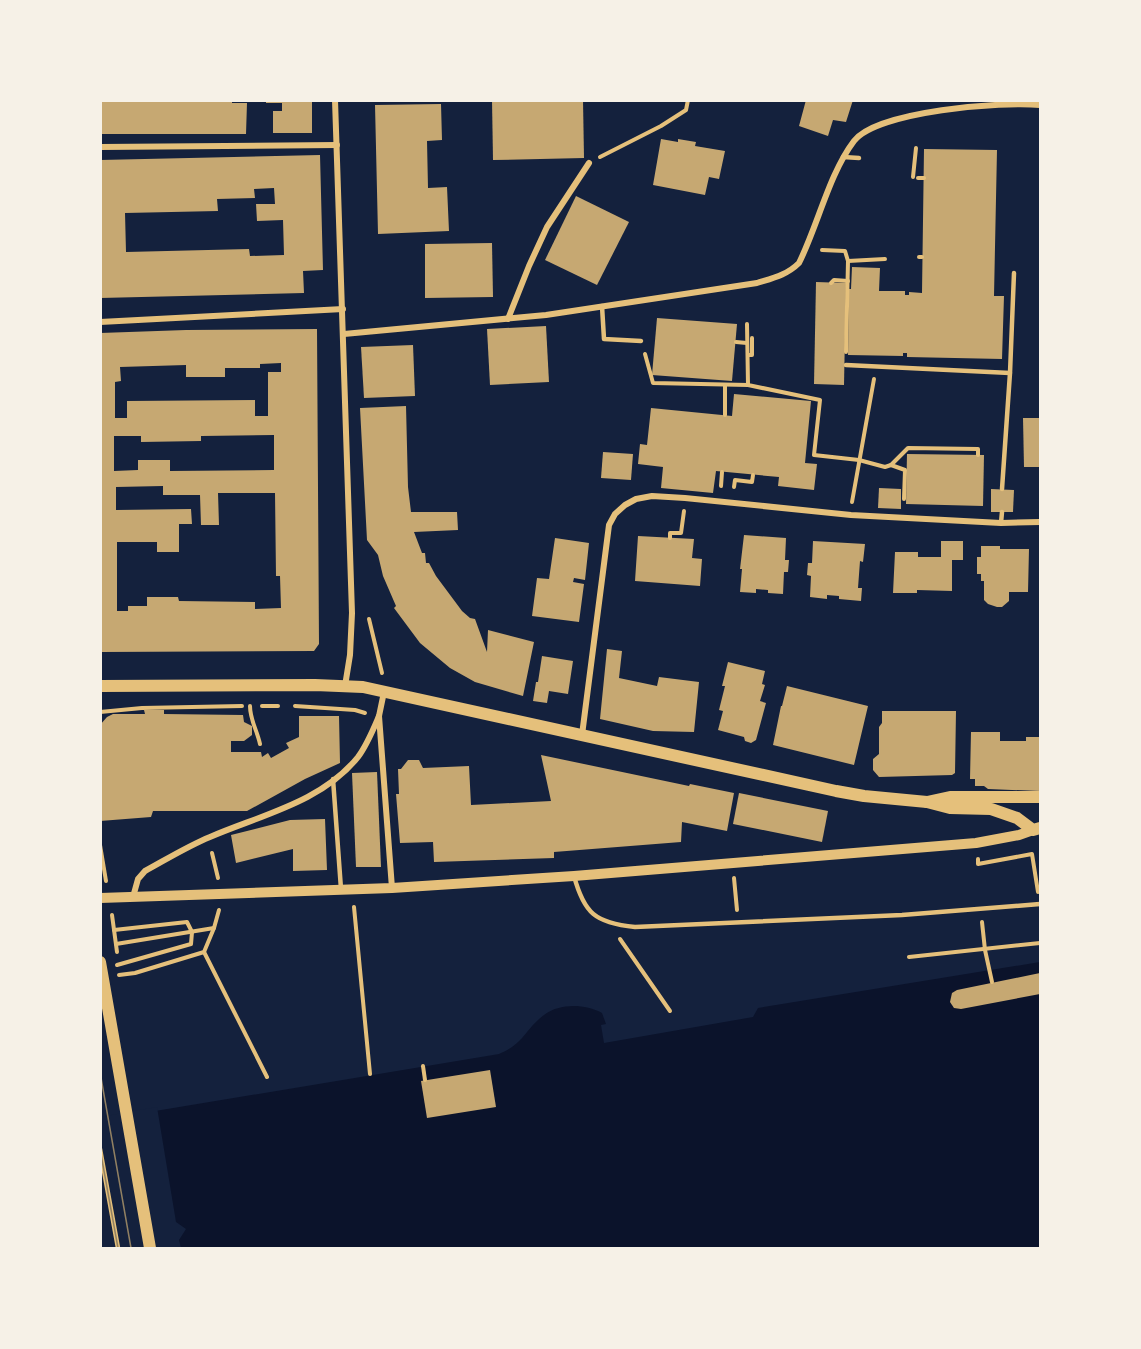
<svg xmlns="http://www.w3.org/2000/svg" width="1141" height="1349" viewBox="0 0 1141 1349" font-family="Cabin,sans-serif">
	<rect width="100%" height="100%" fill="#14213d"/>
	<!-- water -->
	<path fill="#0b132b" d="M1040,962V1248H101V1120L499,1054C525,1043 525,1029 544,1015C560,1003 585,1004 602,1013L606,1024L601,1025L604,1043L753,1017L758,1008Z"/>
	<!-- pier -->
	<path fill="#14213d" d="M157,1107L176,1222L186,1229L179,1240L181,1248H101L100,1117Z"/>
	<!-- building -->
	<g fill="#c6a872" fill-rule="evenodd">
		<path d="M100,100H232V103H247L246,134H100Z"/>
		<path d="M266,100H312V133H273V111H282V103H266Z"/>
		<path d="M492,100H583L584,158L493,160Z"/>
		<path d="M806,100H853L846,122L833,120L828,136L799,126Z"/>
		<path d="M441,104L442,140L427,141L428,188L447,187L449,231L378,234L375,105Z"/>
		<path d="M661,139L678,142V139L696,142L695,146L725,151L719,179L709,177L705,195L653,185Z"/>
		<path d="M924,149L997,150L994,296H1004L1002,359L907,357V353H903V356L848,355L849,289H851L852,267L880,268L879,291H905V295H909V292L922,293Z"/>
		<path d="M320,155L323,270L303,271L304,293L100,298V160ZM274,188L275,204H256L257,221L283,220L284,255L250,256L249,249L126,252L125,213L218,211L217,199L255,198L254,189Z"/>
		<path d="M576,196L629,222L597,285L545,260Z"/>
		<path d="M492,243L493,297L425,298V244Z"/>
		<path d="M816,282L846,283L844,385L814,384Z"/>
		<path d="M657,318L737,324L732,381L652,375Z"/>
		<path d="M546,326L549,382L490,385L487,329Z"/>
		<path d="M317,329L319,644L314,651L100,652V333L186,330ZM281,363V372H268V416H255V400L127,401V418H115V382L121,381L120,367L186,365V377H225V368H260V364ZM274,435V470L170,471V460H138V470L114,471V436H141V442L201,441V436ZM163,486V495H200L201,525H219L218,493H275L276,576H280L281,608L255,609V602L179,601L178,597H147V606H128V611H117V542H157V552H179V524H192L191,509L116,510V487Z"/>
		<path d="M413,345L415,396L364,398L361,347Z"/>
		<path d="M734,394L811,401L805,463L817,464L814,490L778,486L779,477L716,471L713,493L661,488L663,467L638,464L640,444L647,445L651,408L732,416Z"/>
		<path d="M406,406L408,487L411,512H457L458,530L414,532L422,553H425L426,563H429L436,576L462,611L470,618L475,619L487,652L488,630L534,642L523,696L475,682L450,668L420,643L394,608L396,606L383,576L378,555L367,540L360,408Z"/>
		<path d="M1023,418H1040V467H1024Z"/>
		<path d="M603,452L633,454L631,480L601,478Z"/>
		<path d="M907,454L984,455L983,506L906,504Z"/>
		<path d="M879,488L901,489V509L878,508Z"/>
		<path d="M991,489L1014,490L1013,512H991Z"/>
		<path d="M744,535L786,538L785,560H789L788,572H784L783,594L768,593V590L756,589V593L740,592L742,569H740Z"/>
		<path d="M638,536L694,539L692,558L702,559L700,586L635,581Z"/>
		<path d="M555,538L589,543L585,580L574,578L573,582L584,584L579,622L532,616L537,578L549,579Z"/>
		<path d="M813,541L865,544L863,562L860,561L858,588H862L861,601L839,599V596L827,595V599L810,597L811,576L807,575L808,563H812Z"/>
		<path d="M941,541H963V560H952V591L917,590V593H893L895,552H918V557H941Z"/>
		<path d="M981,546H1000V549H1029L1028,592H1009V601L1002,607H997L988,604L984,600V581H981V574H977V557H981Z"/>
		<path d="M607,649L622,651L619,678L657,686L659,677L699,682L694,732L653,731L600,719Z"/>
		<path d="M542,656L573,661L568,694L549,691L547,703L533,701L536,682H538Z"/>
		<path d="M728,662L765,671L762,684L765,685L760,701L766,703L756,740L751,743L745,741L744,737L718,730L723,711L719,710L725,686H722Z"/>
		<path d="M787,686L868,706L854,765L773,745L781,706H782Z"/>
		<path d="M144,710H164V714L243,715L244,722L252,726V735L244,741H231V752H261L262,757L268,753L271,758L289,748L286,743L299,737V716H339L340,763L305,779L247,811H153L151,817L100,821V725L107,717L113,714H145Z"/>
		<path d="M882,711H956L955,773L952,775L879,777L873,770V759L879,754V727L882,723Z"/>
		<path d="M971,732H1000V741H1026V737H1040V791L988,789L984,786H975V779H970Z"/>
		<path d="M541,755L689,786L690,784L734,793L727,831L682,822L681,842L554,852V858L434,862L433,842L400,843L396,794H399L398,769H401L408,760H419L423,768L469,766L471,805L551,801Z"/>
		<path d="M377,772L381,867H356L352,773Z"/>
		<path d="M739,793L828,811L822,842L733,824Z"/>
		<path d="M325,819L327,870L293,871V849L236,863L231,835L290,820Z"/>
		<path d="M1040,973V994L961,1009L954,1008L950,1002L952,993L957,990Z"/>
		<path d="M490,1070L496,1107L427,1118L421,1081Z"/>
	</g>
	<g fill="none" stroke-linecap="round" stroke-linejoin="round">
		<!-- path -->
		<g stroke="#e5c07b" stroke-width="4">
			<path d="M600,157L661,126L686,110L688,100"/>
			<path d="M913,177L916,148"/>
			<path d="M918,178H924"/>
			<path d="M822,250L845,251L848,261L846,352"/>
			<path d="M919,257H922"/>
			<path d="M848,261L885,259"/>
			<path d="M831,283L834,280L848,281"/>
			<path d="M747,324L748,385L820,400L814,455L859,460L885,467L891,465"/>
			<path d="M736,342L747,343"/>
			<path d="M645,354L653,383L748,385"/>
			<path d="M748,355H752V338"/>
			<path d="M725,385V415"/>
			<path d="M721,486L722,472"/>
			<path d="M734,487L735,480L752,482L753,475"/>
			<path d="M904,499L905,470L891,465L908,448L978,449V455"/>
			<path d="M852,502L874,379"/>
			<path d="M670,538V533H681L684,511"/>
			<path d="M369,619L382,673"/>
			<path d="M250,706C250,720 257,730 260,744"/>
			<path d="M262,706H278"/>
			<path d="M295,706L355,710L365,713"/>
			<path d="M100,712L142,708L242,706"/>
			<path d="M100,845L106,881"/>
			<path d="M212,853L218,878"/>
			<path d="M978,859V864L1032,854L1038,892"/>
			<path d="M734,878L737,910"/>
			<path d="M354,907L370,1074"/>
			<path d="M112,915L117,952"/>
			<path d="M982,922L985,950L992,982"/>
			<path d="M114,930L187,922L192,932L191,944L117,965"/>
			<path d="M620,939L670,1011"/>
			<path d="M116,944L214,928"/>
			<path d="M204,952L267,1077"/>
			<path d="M909,957L1040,943"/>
			<path d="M119,975L135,973L204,952L214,928L219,910"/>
			<path d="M423,1066L425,1080"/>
		</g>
		<!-- service -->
		<g stroke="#e5c07b" stroke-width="4.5">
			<path d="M843,157L859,158"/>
			<path d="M602,306L604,339L641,341"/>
			<path d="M846,365L1010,373"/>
			<path d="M1002,489L1010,373L1014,273"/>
			<path d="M1001,523L1002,512"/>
			<path d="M333,779L341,889"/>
			<path d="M574,876C584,913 595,923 635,927L902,915L1040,904"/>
			<path d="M100,1149L118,1248"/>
		</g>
		<!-- minor -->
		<g stroke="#e5c07b" stroke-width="6">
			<path d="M335,100L352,613L350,655L345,686"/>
			<path d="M100,147L337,145"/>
			<path d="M508,319L529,266L547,227L589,163"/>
			<path d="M100,322L343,309"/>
			<path d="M344,334L546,315L757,283C773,278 787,275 799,263C818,225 829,174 854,141C877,111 1003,101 1040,105"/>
			<path d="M384,692L379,716L392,888"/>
			<path d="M582,735L609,525L615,514L625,505L636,499L652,496L685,498L851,515L1001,523L1040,522"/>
			<path d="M133,897L138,879L145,871C167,859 188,846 210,837C261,815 322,802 358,757C367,745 373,730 379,716"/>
		</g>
		<!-- tertiary -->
		<path stroke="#e5c07b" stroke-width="10" d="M100,898L392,888L574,876L976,843L1019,835L1033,830"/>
		<!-- secondary -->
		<g stroke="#e5c07b" stroke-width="12">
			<path d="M100,686L315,685L363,687L836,791L864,796L927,802L950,808L991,809L1017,818L1033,830L1040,828"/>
			<path d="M927,802L950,797H1040"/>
			<path d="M100,962L150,1248"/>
		</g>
		<!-- tram -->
		<g stroke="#918062" stroke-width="1.5">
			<path d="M100,1072L131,1248"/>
			<path d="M100,1149L118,1248"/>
		</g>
	</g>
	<!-- border -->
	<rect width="1141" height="1349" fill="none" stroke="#f6f1e7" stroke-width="204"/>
</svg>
